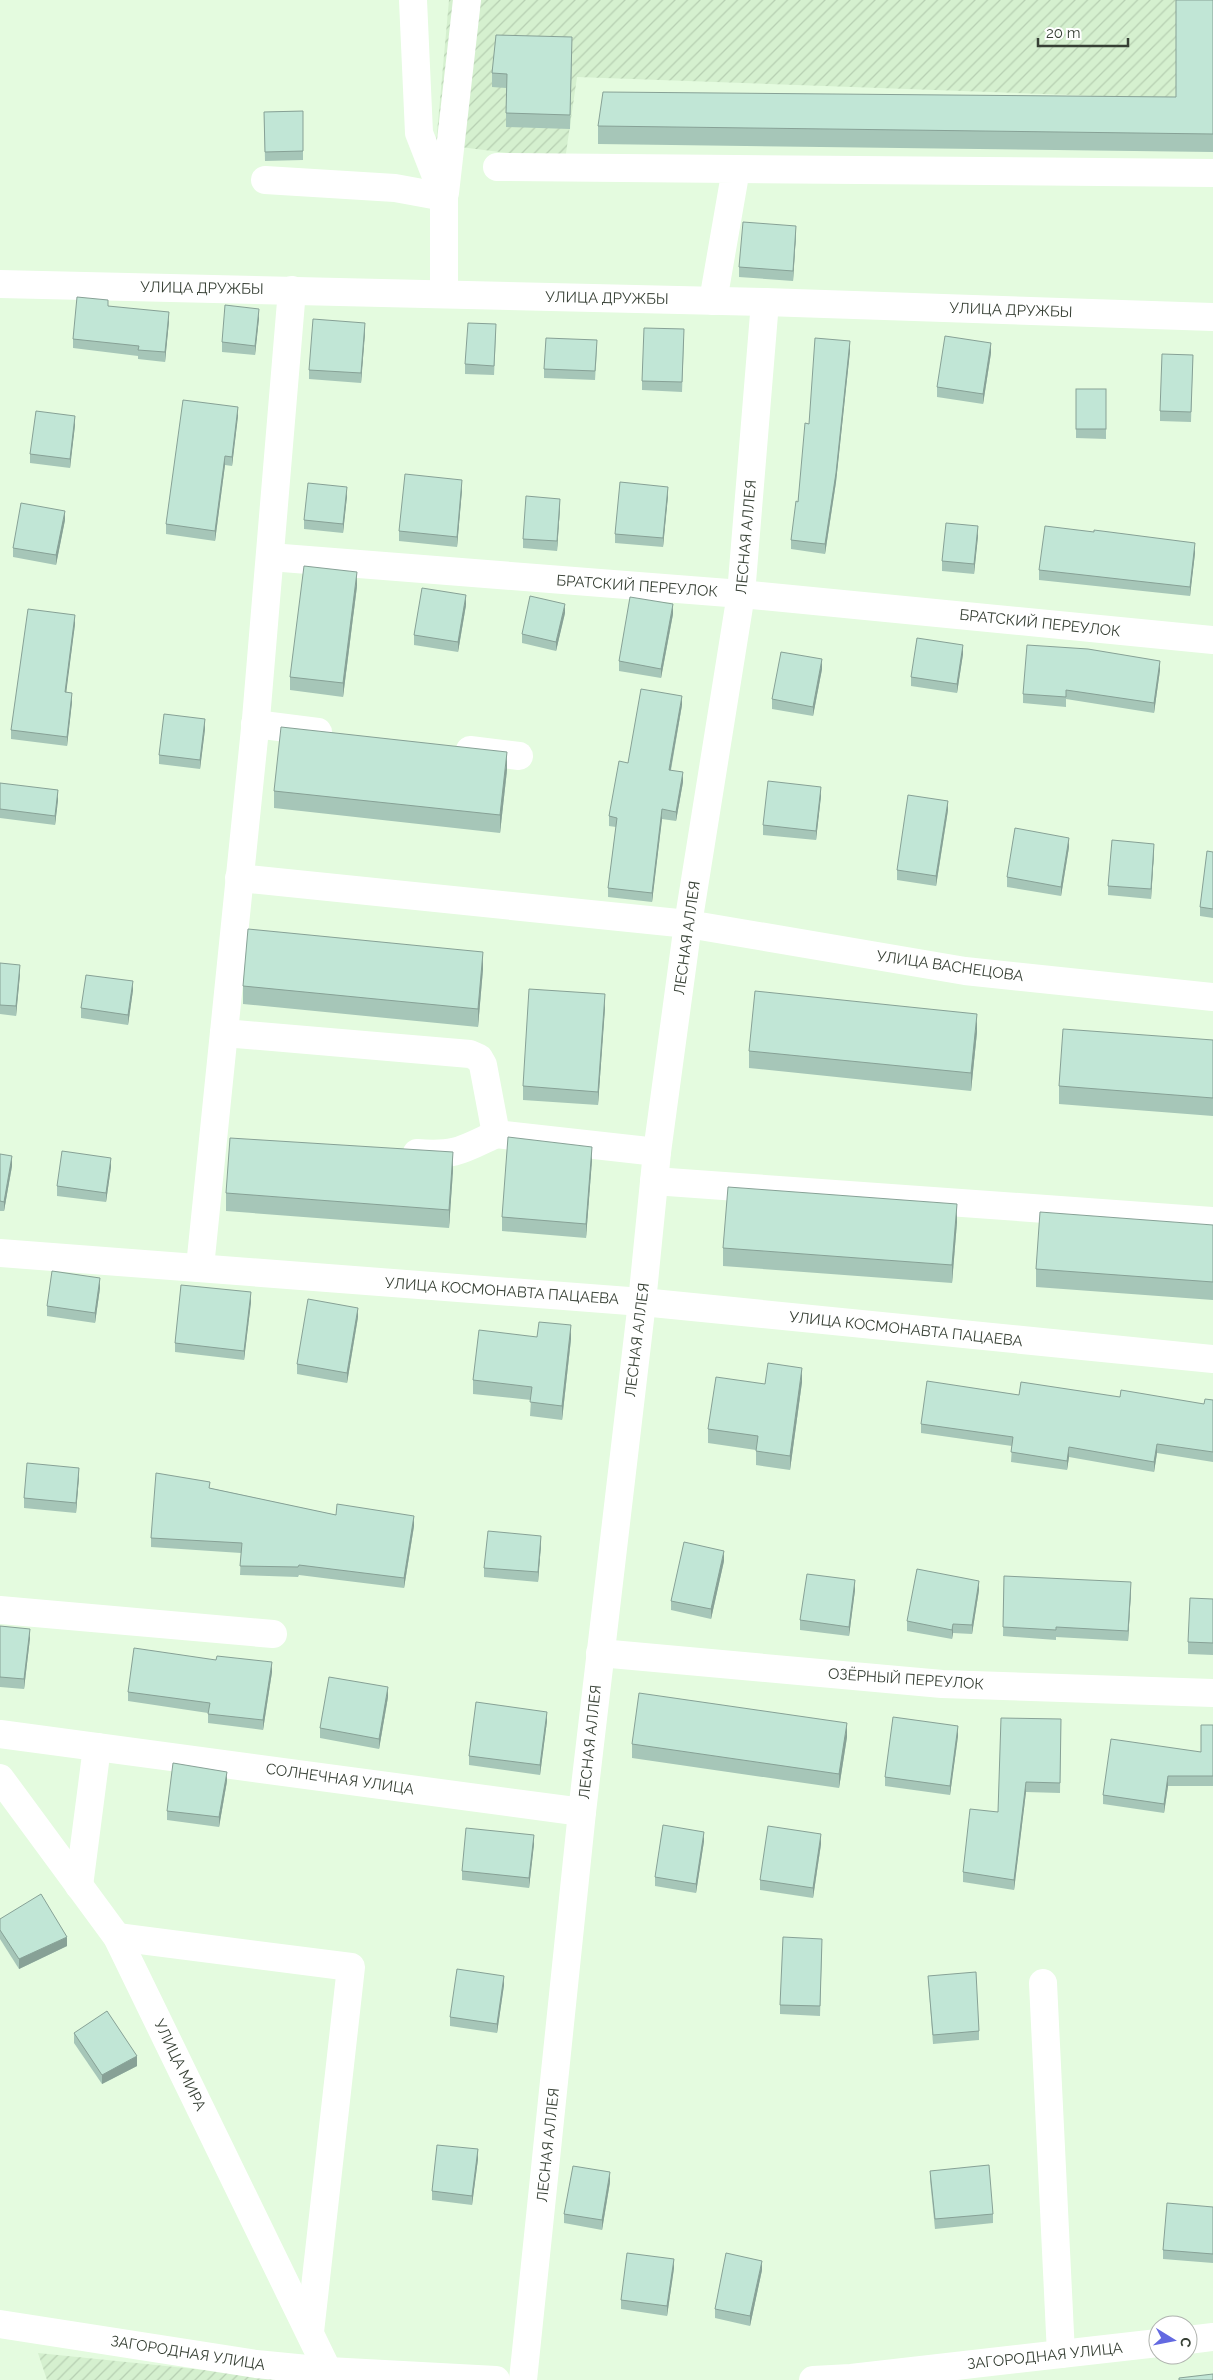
<svg xmlns="http://www.w3.org/2000/svg" width="1213" height="2380" viewBox="0 0 1213 2380" font-family="Raleway,sans-serif">
	<defs>
		<pattern id="industrial-furrows" width="10" height="10" patternUnits="userSpaceOnUse" patternTransform="scale(1.25)"><rect width="10" height="10" fill="#d5f0cf"/><path d="M-1 1l2-2M0 10L10 0M9 11l2-2" fill="none" stroke="#b7cfb2"/></pattern>
	</defs>
	<rect width="100%" height="100%" fill="#e4fbdf"/>
	<!-- industrial -->
	<g fill="url(#industrial-furrows)">
		<path d="M449,0H1213V100L577,77L565,160L436,144Z"/>
		<path d="M38,2353L272,2377L315,2380H47Z"/>
	</g>
	<g fill="none" stroke-linecap="round" stroke-linejoin="round">
		<!-- minor -->
		<g stroke="#fff" stroke-width="28">
			<path d="M413,0L419,133L444,197"/>
			<path d="M497,167L736,169L713,301"/>
			<path d="M736,169L1213,173"/>
			<path d="M265,180L395,188L444,197V294"/>
			<path d="M445,193L467,0"/>
			<path d="M0,284L765,302L1213,317"/>
			<path d="M270,557L741,594L1213,640"/>
			<path d="M255,724L318,732"/>
			<path d="M470,750L519,756"/>
			<path d="M239,878L688,924L965,971L1213,997"/>
			<path d="M224,1033L470,1054L479,1058L483,1065L496,1134L657,1152"/>
			<path d="M417,1153C456,1156 462,1150 496,1134"/>
			<path d="M654,1181L1213,1221"/>
			<path d="M0,1253L642,1302L1213,1359"/>
			<path d="M200,1267L256,719L292,290"/>
			<path d="M0,1610L273,1634"/>
			<path d="M600,1653L942,1684L1213,1693"/>
			<path d="M0,1734L582,1812"/>
			<path d="M0,1778L117,1937L328,2371"/>
			<path d="M79,1886L97,1747"/>
			<path d="M117,1937L351,1967L310,2332"/>
			<path d="M1043,1983L1061,2354"/>
			<path d="M0,2324L256,2364L328,2371L496,2380"/>
			<path d="M1188,2340L1213,2337"/>
			<path d="M523,2380L582,1812L642,1302L657,1152L688,924L741,594L765,302"/>
			<path d="M813,2380L851,2378L1158,2343"/>
		</g>
	</g>
	<!-- wall -->
	<g fill="#a6c6b8">
		<path d="M1213,0V152L598,144V126L1176,97Z"/>
		<path d="M572,51L570,129L506,127V88L492,87V73Z"/>
		<path d="M303,111V160L265,161L264,112Z"/>
		<path d="M796,235L793,281L739,277V267Z"/>
		<path d="M108,306L169,321L165,362L138,359V356L73,348V339Z"/>
		<path d="M259,318L255,355L222,352V342Z"/>
		<path d="M365,333L361,383L309,379V370Z"/>
		<path d="M496,334L494,375L465,374V364Z"/>
		<path d="M684,339L682,392L642,390V381Z"/>
		<path d="M597,349L595,380L544,378V369Z"/>
		<path d="M850,351L836,482L825,554L791,549V540L798,502L809,424Z"/>
		<path d="M991,353L983,404L937,397V387Z"/>
		<path d="M1193,355L1191,422L1160,421V411Z"/>
		<path d="M1076,389H1106V439L1076,438Z"/>
		<path d="M238,416L232,466L225,465L215,541L166,534V524Z"/>
		<path d="M75,425L70,468L30,463V454Z"/>
		<path d="M462,490L457,547L399,541V531Z"/>
		<path d="M347,496L343,533L304,529V520Z"/>
		<path d="M668,496L663,547L615,543V534Z"/>
		<path d="M560,508L557,551L523,548V539Z"/>
		<path d="M65,520L56,565L13,557V548Z"/>
		<path d="M978,536L974,574L942,571V561Z"/>
		<path d="M1195,553L1190,596L1039,580V570Z"/>
		<path d="M357,586L343,697L290,690V677Z"/>
		<path d="M466,605L458,652L414,645V635Z"/>
		<path d="M565,613L556,651L522,643V634Z"/>
		<path d="M673,614L661,678L619,671V661Z"/>
		<path d="M75,624L66,692L72,702L67,746L11,739V730Z"/>
		<path d="M963,654L957,693L911,686V677Z"/>
		<path d="M822,669L813,716L772,709V699Z"/>
		<path d="M1160,670L1154,713L1066,699V707L1023,703V694Z"/>
		<path d="M682,705L671,770L683,782L676,821L662,819L652,902L608,897V888L616,827L609,826V816L628,763Z"/>
		<path d="M205,729L200,769L159,764V755Z"/>
		<path d="M507,770L500,833L274,808V791Z"/>
		<path d="M0,783L58,800L55,825L0,818Z"/>
		<path d="M821,796L816,840L763,835V825Z"/>
		<path d="M948,810L936,886L897,880V870Z"/>
		<path d="M1069,847L1061,896L1007,887V877Z"/>
		<path d="M1213,852V918L1200,916V907Z"/>
		<path d="M1154,853L1151,899L1108,895V886Z"/>
		<path d="M0,963L20,974L16,1016L0,1014Z"/>
		<path d="M483,969L478,1027L243,1004V986Z"/>
		<path d="M133,990L128,1025L81,1018V1008Z"/>
		<path d="M605,1008L598,1105L523,1100V1086Z"/>
		<path d="M977,1032L971,1091L749,1068V1051Z"/>
		<path d="M1213,1040V1116L1059,1104V1086Z"/>
		<path d="M0,1154L12,1166L4,1211H0Z"/>
		<path d="M592,1160L586,1238L502,1231V1217Z"/>
		<path d="M111,1167L106,1202L57,1196V1186Z"/>
		<path d="M453,1170L449,1228L226,1211V1193Z"/>
		<path d="M957,1222L952,1283L723,1266V1248Z"/>
		<path d="M1213,1225V1300L1036,1287V1269Z"/>
		<path d="M100,1288L95,1323L47,1316V1306Z"/>
		<path d="M251,1302L244,1360L175,1352V1343Z"/>
		<path d="M358,1317L347,1383L297,1374V1364Z"/>
		<path d="M537,1337L571,1339L562,1420L530,1416L531,1400L473,1394V1380Z"/>
		<path d="M802,1382L790,1470L756,1465V1450L708,1443V1429L765,1384Z"/>
		<path d="M1019,1395L1120,1397L1204,1404L1213,1400V1462L1157,1453L1154,1472L1069,1457L1067,1470L1011,1462L1012,1446L921,1433V1424Z"/>
		<path d="M79,1477L76,1513L24,1508V1498Z"/>
		<path d="M210,1488L336,1515L414,1526L404,1588L299,1575L298,1577L240,1575L241,1553L151,1547V1538Z"/>
		<path d="M541,1545L538,1582L484,1577V1568Z"/>
		<path d="M724,1561L711,1619L671,1610V1601Z"/>
		<path d="M1004,1576L1131,1592L1128,1641L1056,1637V1640L1003,1636Z"/>
		<path d="M855,1590L849,1636L800,1630V1620Z"/>
		<path d="M979,1590L972,1634L953,1633L952,1639L907,1631V1621Z"/>
		<path d="M1213,1599V1655L1188,1654V1642Z"/>
		<path d="M0,1626L30,1638L24,1689L0,1687Z"/>
		<path d="M272,1672L263,1730L208,1723V1713L128,1701V1692Z"/>
		<path d="M388,1697L379,1749L320,1738V1728Z"/>
		<path d="M1061,1719L1060,1793L1026,1792L1014,1890L963,1882V1872L998,1812Z"/>
		<path d="M547,1721L540,1775L469,1765V1756Z"/>
		<path d="M1213,1725V1786H1168L1164,1813L1103,1804V1795L1201,1752Z"/>
		<path d="M958,1736L950,1795L885,1786V1777Z"/>
		<path d="M847,1737L839,1788L632,1758V1744Z"/>
		<path d="M227,1781L219,1827L167,1820V1811Z"/>
		<path d="M704,1841L696,1893L655,1886V1877Z"/>
		<path d="M534,1844L529,1888L462,1880V1871Z"/>
		<path d="M821,1844L813,1898L760,1890V1880Z"/>
		<path d="M0,1919L67,1946L19,1969L0,1939Z"/>
		<path d="M822,1948L820,2016L780,2014V2005Z"/>
		<path d="M928,1976L979,2031V2040L933,2044Z"/>
		<path d="M504,1985L497,2033L450,2026V2017Z"/>
		<path d="M74,2033L137,2066L102,2084L74,2043Z"/>
		<path d="M478,2159L472,2205L432,2200V2191Z"/>
		<path d="M930,2171L993,2214V2223L935,2229L930,2180Z"/>
		<path d="M610,2182L602,2230L564,2223V2214Z"/>
		<path d="M1213,2207V2263L1163,2259V2250Z"/>
		<path d="M674,2268L667,2316L621,2309V2300Z"/>
		<path d="M762,2270L750,2326L715,2318V2309Z"/>
	</g>
	<!-- shaded-wall -->
	<g fill="#87a196">
		<path d="M796,226V235L793,281V271Z"/>
		<path d="M259,309V318L255,355V346Z"/>
		<path d="M169,312V321L165,362V352Z"/>
		<path d="M365,323V333L361,383V373Z"/>
		<path d="M850,341V351L836,482L825,554V544Z"/>
		<path d="M991,343V353L983,404V394Z"/>
		<path d="M238,407V416L232,466V457Z"/>
		<path d="M75,416V425L70,468V459Z"/>
		<path d="M225,456V465L215,541V531Z"/>
		<path d="M462,480V490L457,547V537Z"/>
		<path d="M347,487V496L343,533V524Z"/>
		<path d="M668,487V496L663,547V538Z"/>
		<path d="M560,499V508L557,551V541Z"/>
		<path d="M65,511V520L56,565V555Z"/>
		<path d="M978,526V536L974,574V564Z"/>
		<path d="M1195,543V553L1190,596V587Z"/>
		<path d="M357,572V586L343,697V683Z"/>
		<path d="M466,595V605L458,652V642Z"/>
		<path d="M565,604V613L556,651V642Z"/>
		<path d="M673,604V614L661,678V669Z"/>
		<path d="M75,615V624L65,702V692Z"/>
		<path d="M963,645V654L957,693V684Z"/>
		<path d="M822,659V669L813,716V707Z"/>
		<path d="M1160,661V670L1154,713V703Z"/>
		<path d="M72,693V702L67,746V737Z"/>
		<path d="M682,696V705L669,779V770Z"/>
		<path d="M205,719V729L200,769V760Z"/>
		<path d="M507,752V770L500,833V815Z"/>
		<path d="M683,772V782L676,821V812Z"/>
		<path d="M821,787V796L816,840V831Z"/>
		<path d="M58,790V800L55,825V816Z"/>
		<path d="M948,801V810L936,886V876Z"/>
		<path d="M662,809V819L652,902V893Z"/>
		<path d="M1069,838V847L1061,896V887Z"/>
		<path d="M1154,844V853L1151,899V889Z"/>
		<path d="M483,952V969L478,1027V1009Z"/>
		<path d="M20,965V974L16,1016V1006Z"/>
		<path d="M133,981V990L128,1025V1015Z"/>
		<path d="M605,994V1008L598,1105V1092Z"/>
		<path d="M977,1014V1032L971,1091V1073Z"/>
		<path d="M592,1147V1160L586,1238V1224Z"/>
		<path d="M453,1152V1170L449,1228V1210Z"/>
		<path d="M12,1156V1166L4,1211V1202Z"/>
		<path d="M111,1158V1167L106,1202V1193Z"/>
		<path d="M957,1204V1222L952,1283V1265Z"/>
		<path d="M100,1278V1288L95,1323V1313Z"/>
		<path d="M251,1292V1302L244,1360V1351Z"/>
		<path d="M358,1308V1317L347,1383V1373Z"/>
		<path d="M571,1325V1339L562,1420V1406Z"/>
		<path d="M802,1368V1382L790,1470V1456Z"/>
		<path d="M1157,1444V1453L1154,1472V1462Z"/>
		<path d="M1069,1447V1457L1067,1470V1461Z"/>
		<path d="M79,1468V1477L76,1513V1503Z"/>
		<path d="M414,1516V1526L404,1588V1578Z"/>
		<path d="M541,1536V1545L538,1582V1572Z"/>
		<path d="M724,1551V1561L711,1619V1609Z"/>
		<path d="M855,1580V1590L849,1636V1627Z"/>
		<path d="M979,1581V1590L972,1634V1625Z"/>
		<path d="M1131,1582V1592L1128,1641V1631Z"/>
		<path d="M953,1624V1633L952,1639V1630Z"/>
		<path d="M30,1629V1638L24,1689V1679Z"/>
		<path d="M272,1662V1672L263,1730V1720Z"/>
		<path d="M388,1687V1697L379,1749V1739Z"/>
		<path d="M547,1712V1721L540,1775V1765Z"/>
		<path d="M847,1723V1737L839,1788V1774Z"/>
		<path d="M958,1726V1736L950,1795V1786Z"/>
		<path d="M227,1772V1781L219,1827V1817Z"/>
		<path d="M1168,1776V1786L1164,1813V1804Z"/>
		<path d="M1026,1782V1792L1014,1890V1880Z"/>
		<path d="M704,1832V1841L696,1893V1884Z"/>
		<path d="M821,1834V1844L813,1898V1888Z"/>
		<path d="M534,1835V1844L529,1888V1878Z"/>
		<path d="M67,1937V1946L19,1969V1959Z"/>
		<path d="M504,1976V1985L497,2033V2024Z"/>
		<path d="M137,2056V2066L102,2084V2075Z"/>
		<path d="M478,2149V2159L472,2205V2196Z"/>
		<path d="M610,2172V2182L602,2230V2220Z"/>
		<path d="M674,2259V2268L667,2316V2306Z"/>
		<path d="M762,2261V2270L750,2326V2316Z"/>
	</g>
	<!-- building -->
	<g fill="#c1e6d6" stroke="#87a196">
		<path d="M1176,0H1213V134L598,126L603,92L1176,97Z"/>
		<path d="M496,35L572,37L570,115L506,113L507,74L492,73Z"/>
		<path d="M303,111V151L265,152L264,112Z"/>
		<path d="M743,222L796,226L793,271L739,267Z"/>
		<path d="M77,297L108,300V306L169,312L165,352L138,350L139,346L73,339Z"/>
		<path d="M225,305L259,309L255,346L222,342Z"/>
		<path d="M313,319L365,323L361,373L309,370Z"/>
		<path d="M468,323L496,324L494,366L465,364Z"/>
		<path d="M644,328L684,329L682,382L642,381Z"/>
		<path d="M945,336L991,343L983,394L937,387Z"/>
		<path d="M546,338L597,340L595,371L544,369Z"/>
		<path d="M815,338L850,341L836,473L825,544L791,540L796,501L798,502L805,423L809,424Z"/>
		<path d="M1162,354L1193,355L1191,412L1160,411Z"/>
		<rect x="1076" y="389" width="30" height="40"/>
		<path d="M183,400L238,407L232,457L225,456L215,531L166,524Z"/>
		<path d="M36,411L75,416L70,459L30,454Z"/>
		<path d="M405,474L462,480L457,537L399,531Z"/>
		<path d="M620,482L668,487L663,538L615,534Z"/>
		<path d="M308,483L347,487L343,524L304,520Z"/>
		<path d="M526,496L560,499L557,541L523,539Z"/>
		<path d="M21,503L65,511L56,555L13,548Z"/>
		<path d="M946,523L978,526L974,564L942,561Z"/>
		<path d="M1045,526L1094,532V530L1195,543L1190,587L1039,570Z"/>
		<path d="M304,566L357,572L343,683L290,677Z"/>
		<path d="M422,588L466,595L458,642L414,635Z"/>
		<path d="M530,596L565,604L556,642L522,634Z"/>
		<path d="M630,597L673,604L661,669L619,661Z"/>
		<path d="M28,609L75,615L65,692L72,693L67,737L11,730Z"/>
		<path d="M917,638L963,645L957,684L911,677Z"/>
		<path d="M1027,645L1088,649L1160,661L1154,703L1066,690V697L1023,694Z"/>
		<path d="M781,652L822,659L813,707L772,699Z"/>
		<path d="M641,689L682,696L669,770L683,772L676,812L662,809L652,893L608,888L617,818L609,816L619,761L628,763Z"/>
		<path d="M164,714L205,719L200,760L159,755Z"/>
		<path d="M281,727L507,752L500,815L274,791Z"/>
		<path d="M768,781L821,787L816,831L763,825Z"/>
		<path d="M0,783L58,790L55,816L0,809Z"/>
		<path d="M908,795L948,801L936,876L897,870Z"/>
		<path d="M1015,828L1069,838L1061,887L1007,877Z"/>
		<path d="M1112,840L1154,844L1151,889L1108,886Z"/>
		<path d="M1207,851L1213,852V909L1200,907Z"/>
		<path d="M248,929L483,952L478,1009L243,986Z"/>
		<path d="M0,963L20,965L16,1006L0,1005Z"/>
		<path d="M86,975L133,981L128,1015L81,1008Z"/>
		<path d="M529,989L605,994L598,1092L523,1086Z"/>
		<path d="M755,991L977,1014L971,1073L749,1051Z"/>
		<path d="M1063,1029L1213,1040V1098L1059,1086Z"/>
		<path d="M508,1137L592,1147L586,1224L502,1217Z"/>
		<path d="M230,1138L453,1152L449,1210L226,1193Z"/>
		<path d="M62,1151L111,1158L106,1193L57,1186Z"/>
		<path d="M0,1154L12,1156L4,1202L0,1201Z"/>
		<path d="M728,1187L957,1204L952,1265L723,1248Z"/>
		<path d="M1040,1212L1213,1225V1282L1036,1269Z"/>
		<path d="M52,1271L100,1278L95,1313L47,1306Z"/>
		<path d="M181,1285L251,1292L244,1351L175,1343Z"/>
		<path d="M308,1299L358,1308L347,1373L297,1364Z"/>
		<path d="M539,1322L571,1325L562,1406L530,1402L532,1387L473,1380L479,1330L537,1337Z"/>
		<path d="M768,1363L802,1368L790,1456L756,1451L758,1436L708,1429L716,1377L765,1384Z"/>
		<path d="M927,1381L1019,1395L1021,1382L1120,1397L1121,1390L1204,1404L1205,1399L1213,1400V1452L1157,1444L1154,1462L1069,1447L1067,1461L1011,1452L1013,1437L921,1424Z"/>
		<path d="M27,1463L79,1468L76,1503L24,1498Z"/>
		<path d="M156,1473L210,1482L209,1488L336,1515L337,1504L414,1516L404,1578L299,1565L298,1567L240,1566L242,1543L151,1538Z"/>
		<path d="M488,1531L541,1536L538,1572L484,1568Z"/>
		<path d="M684,1542L724,1551L711,1609L671,1601Z"/>
		<path d="M917,1569L979,1581L972,1625L953,1624L952,1630L907,1621Z"/>
		<path d="M807,1574L855,1580L849,1627L800,1620Z"/>
		<path d="M1004,1576L1131,1582L1128,1631L1056,1627V1630L1003,1627Z"/>
		<path d="M1190,1598L1213,1599V1643L1188,1642Z"/>
		<path d="M0,1626L30,1629L24,1679L0,1677Z"/>
		<path d="M134,1648L216,1660L217,1656L272,1662L263,1720L208,1714L210,1703L128,1692Z"/>
		<path d="M329,1677L388,1687L379,1739L320,1728Z"/>
		<path d="M639,1693L847,1723L839,1774L632,1744Z"/>
		<path d="M476,1702L547,1712L540,1765L469,1756Z"/>
		<path d="M893,1717L958,1726L950,1786L885,1777Z"/>
		<path d="M1001,1718L1061,1719L1060,1783L1026,1782L1014,1880L963,1872L970,1809L998,1812Z"/>
		<path d="M1201,1725H1213V1776H1168L1164,1804L1103,1795L1111,1739L1201,1752Z"/>
		<path d="M173,1763L227,1772L219,1817L167,1811Z"/>
		<path d="M663,1825L704,1832L696,1884L655,1877Z"/>
		<path d="M768,1826L821,1834L813,1888L760,1880Z"/>
		<path d="M466,1828L534,1835L529,1878L462,1871Z"/>
		<path d="M41,1894L67,1937L19,1959L0,1930V1919Z"/>
		<path d="M783,1937L822,1939L820,2006L780,2005Z"/>
		<path d="M457,1969L504,1976L497,2024L450,2017Z"/>
		<path d="M976,1972L979,2031L933,2035L928,1976Z"/>
		<path d="M107,2011L137,2056L102,2075L74,2033Z"/>
		<path d="M437,2145L478,2149L472,2196L432,2191Z"/>
		<path d="M989,2165L993,2214L935,2219L930,2171Z"/>
		<path d="M573,2166L610,2172L602,2220L564,2214Z"/>
		<path d="M1167,2203L1213,2207V2254L1163,2250Z"/>
		<path d="M627,2253L674,2259L667,2306L621,2300Z"/>
		<path d="M726,2253L762,2261L750,2316L715,2309Z"/>
		<path d="M1213,2374V2380H1179V2378Z"/>
	</g>
	<g text-anchor="middle" dominant-baseline="central" stroke-width="4" stroke-linejoin="round" paint-order="stroke">
		<!-- street labels -->
		<g font-size="15" fill="#374035" stroke="#fff">
			<text transform="translate(202 288) rotate(1)">УЛИЦА ДРУЖБЫ</text>
			<text transform="translate(607 298) rotate(1)">УЛИЦА ДРУЖБЫ</text>
			<text transform="translate(1011 310) rotate(2)">УЛИЦА ДРУЖБЫ</text>
			<text transform="translate(746 537) rotate(-85)">ЛЕСНАЯ АЛЛЕЯ</text>
			<text transform="translate(637 586) rotate(4)">БРАТСКИЙ ПЕРЕУЛОК</text>
			<text transform="translate(1040 623) rotate(6)">БРАТСКИЙ ПЕРЕУЛОК</text>
			<text transform="translate(687 938) rotate(-82)">ЛЕСНАЯ АЛЛЕЯ</text>
			<text transform="translate(950 966) rotate(8)">УЛИЦА ВАСНЕЦОВА</text>
			<text transform="translate(502 1291) rotate(4)">УЛИЦА КОСМОНАВТА ПАЦАЕВА</text>
			<text transform="translate(906 1329) rotate(6)">УЛИЦА КОСМОНАВТА ПАЦАЕВА</text>
			<text transform="translate(637 1340) rotate(-83)">ЛЕСНАЯ АЛЛЕЯ</text>
			<text transform="translate(906 1679) rotate(4)">ОЗЁРНЫЙ ПЕРЕУЛОК</text>
			<text transform="translate(590 1742) rotate(-84)">ЛЕСНАЯ АЛЛЕЯ</text>
			<text transform="translate(340 1779) rotate(8)">СОЛНЕЧНАЯ УЛИЦА</text>
			<text transform="translate(180 2065) rotate(64)">УЛИЦА МИРА</text>
			<text transform="translate(548 2145) rotate(-84)">ЛЕСНАЯ АЛЛЕЯ</text>
			<text transform="translate(188 2353) rotate(9)">ЗАГОРОДНАЯ УЛИЦА</text>
			<text transform="translate(1045 2356) rotate(-6)">ЗАГОРОДНАЯ УЛИЦА</text>
		</g>
	</g>
	<!-- north arrow -->
	<g transform="translate(1173 2340) rotate(100)"><circle r="24" fill="#ffffff" stroke="#afb3ae"/>
	<path d="M0-4L9 19L0 12L-9 19Z" fill="#6369e1"/>
	<text y="-8" font-size="14" font-weight="bold" text-anchor="middle" fill="#374035">С</text>
	</g>
	<!-- scale -->
	<path d="M1038 38v8h90v-8" fill="none" stroke="#374035" stroke-width="2.5"/>
	<text x="1046" y="38" font-size="15" fill="#374035" stroke="#ffffff" stroke-width="4" paint-order="stroke">20 m</text>
</svg>
